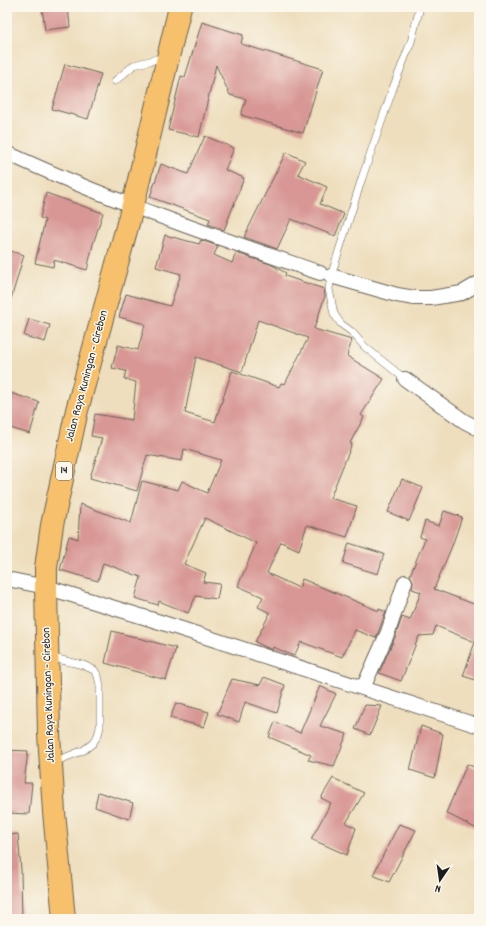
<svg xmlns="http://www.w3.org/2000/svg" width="486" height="926" viewBox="0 0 486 926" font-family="Dekko,sans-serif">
	<rect width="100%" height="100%" fill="#fbf7ec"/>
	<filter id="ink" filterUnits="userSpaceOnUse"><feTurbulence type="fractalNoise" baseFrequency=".025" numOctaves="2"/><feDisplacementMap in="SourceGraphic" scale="8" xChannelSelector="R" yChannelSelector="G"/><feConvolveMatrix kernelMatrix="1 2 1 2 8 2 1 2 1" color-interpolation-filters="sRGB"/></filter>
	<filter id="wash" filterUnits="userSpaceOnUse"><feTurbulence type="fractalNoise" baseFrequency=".012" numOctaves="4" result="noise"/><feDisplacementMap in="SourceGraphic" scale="16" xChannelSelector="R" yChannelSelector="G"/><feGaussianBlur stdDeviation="0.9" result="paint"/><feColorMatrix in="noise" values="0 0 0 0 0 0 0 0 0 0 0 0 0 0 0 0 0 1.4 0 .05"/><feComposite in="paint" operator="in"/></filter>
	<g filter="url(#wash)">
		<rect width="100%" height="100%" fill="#eedebd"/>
		<g id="blocks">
			<!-- building -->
			<g fill="#d89794" fill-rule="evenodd">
				<path d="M42,7H68L70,27L45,30Z"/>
				<path d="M202,22L243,35L241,44L323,69L303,133L241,115L246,99L230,95L216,65L199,137L168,130L181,76L185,77Z"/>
				<path d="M65,64L101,74L88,119L52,109Z"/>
				<path d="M205,136L234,148L225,170L244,178L224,230L208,224L210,219L150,197L161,164L188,174Z"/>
				<path d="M286,152L305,161L298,174L327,187L320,204L344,214L335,236L291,219L277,249L244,237Z"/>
				<path d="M46,193L103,213L93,244L87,270L54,260L53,267L35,263L45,220L40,218Z"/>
				<path d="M165,235L199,244L201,240L218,246L214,255L232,263L236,253L270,264L286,273L285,276L324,289L325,296L314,329L352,340L347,356L384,379L361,415L364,417L350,443L352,444L330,498L357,506L347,537L307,525L299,550L281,542L267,573L299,588L302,579L379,611V609L386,612L376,638L355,630L342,657L301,642L294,656L273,647L272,650L255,642L270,613L258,607L263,597L238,586L256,543L205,518L184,564L206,573L203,582L220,584L217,599L196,596L188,613L159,601L158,605L135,598L141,577L103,563L98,581L60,570L69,536L78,539L80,504L131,523L142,481L178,490L182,481L207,493L221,460L184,449L182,461L147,455L137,491L90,478L102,438L91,436L95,414L132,420L136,382L124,379L126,371L112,368L118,345L138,350L145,324L119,317L126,294L170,306L181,274L156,267ZM258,320L308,338L285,384L281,383L279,387L232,371L215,422L185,413L196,357L242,372Z"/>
				<path d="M7,250L24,255L11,299H7Z"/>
				<path d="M29,319L50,325L45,342L24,336Z"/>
				<path d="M7,392L39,402L30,434L7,427Z"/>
				<path d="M402,479L423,488L409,521L388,512Z"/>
				<path d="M444,511L462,517L452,546L434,589L479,606V681L463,676L475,642L436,626L433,635L419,636L401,681L379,673L396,635L402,617L410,620L421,592L412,589L413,581L410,575L425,539L420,537L425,521L439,526Z"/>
				<path d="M349,543L384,554L378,574L343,563Z"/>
				<path d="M112,631L176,648L166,680L105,663Z"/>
				<path d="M264,677L285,685L277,713L245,702L239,722L217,714L232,679L260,685Z"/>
				<path d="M320,686L336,694L320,726L347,734L334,766L308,760L311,755L269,737L275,722L300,733Z"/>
				<path d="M176,703L209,712L204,727L170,718Z"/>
				<path d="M365,705L382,706L370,735L355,729Z"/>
				<path d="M421,726L443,734L435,778L410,770Z"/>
				<path d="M7,750L28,751L24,783H32L29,814L7,813Z"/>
				<path d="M467,764L479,769V830L446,813Z"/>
				<path d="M333,778L364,793L346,823L356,828L347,855L311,839L331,803L321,798Z"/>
				<path d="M98,792L133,803L129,819L95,807Z"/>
				<path d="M399,824L416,830L389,882L373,875Z"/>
				<path d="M18,834L21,870L22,919H7V835Z"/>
			</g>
		</g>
	</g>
	<g filter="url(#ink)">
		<use href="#blocks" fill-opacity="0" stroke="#666054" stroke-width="1"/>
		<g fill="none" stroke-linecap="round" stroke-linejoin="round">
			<defs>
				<g id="service">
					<path d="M115,81L134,65L165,57"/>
					<path d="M405,379L365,347L352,332L341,324L334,314L329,289L331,276L362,178L393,88L411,42L420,7"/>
					<path d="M49,657L83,665L94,670L98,676L100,686V727L98,735L93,743L84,750L54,762"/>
				</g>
				<g id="minor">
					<path d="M7,153C108,200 214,236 320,273"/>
					<path d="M331,276L397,295L415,298H431L462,293L479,283"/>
					<path d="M405,379L464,421L479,429"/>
					<path d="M7,579L46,587L160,622L479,726"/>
					<path d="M363,688L388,632L405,582"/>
				</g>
				<path id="trunk" d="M64,919L54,812L49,734L46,587V568L52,525L77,410L133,205L180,7"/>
			</defs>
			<!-- service casing -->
			<use href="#service" stroke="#666054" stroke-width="8"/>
			<!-- minor casing -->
			<use href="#minor" stroke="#666054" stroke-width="16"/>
			<!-- trunk casing -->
			<use href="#trunk" stroke="#666054" stroke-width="24"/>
			<!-- service -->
			<use href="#service" stroke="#fff" stroke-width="7"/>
			<!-- minor -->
			<use href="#minor" stroke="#fff" stroke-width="14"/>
			<!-- trunk -->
			<use href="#trunk" stroke="#f7c06c" stroke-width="22"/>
		</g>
	</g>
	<g text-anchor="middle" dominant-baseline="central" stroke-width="3" stroke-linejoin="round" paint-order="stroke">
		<!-- shield labels -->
		<rect fill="#fbf7ec" stroke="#5f5e5a" stroke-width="1" x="56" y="462" width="16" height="18" rx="3"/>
		<g font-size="11" font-weight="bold" fill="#1c1c1c">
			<text x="64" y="471">14</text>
		</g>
		<!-- street labels -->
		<g font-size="12" fill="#1c1c1c" stroke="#fbf7ec">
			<text transform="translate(87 376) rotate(-75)">Jalan Raya Kuningan - Cirebon</text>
			<text transform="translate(49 695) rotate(-92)">Jalan Raya Kuningan - Cirebon</text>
		</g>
	</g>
	<!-- margin -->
	<rect width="486" height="926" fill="none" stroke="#fbf7ec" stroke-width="24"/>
	<!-- north arrow -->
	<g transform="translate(440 880) rotate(193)" stroke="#fbf7ec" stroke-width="3" paint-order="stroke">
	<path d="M0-3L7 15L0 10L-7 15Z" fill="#1c1c1c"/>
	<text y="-6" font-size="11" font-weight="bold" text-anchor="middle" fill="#1c1c1c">N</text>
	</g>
</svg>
